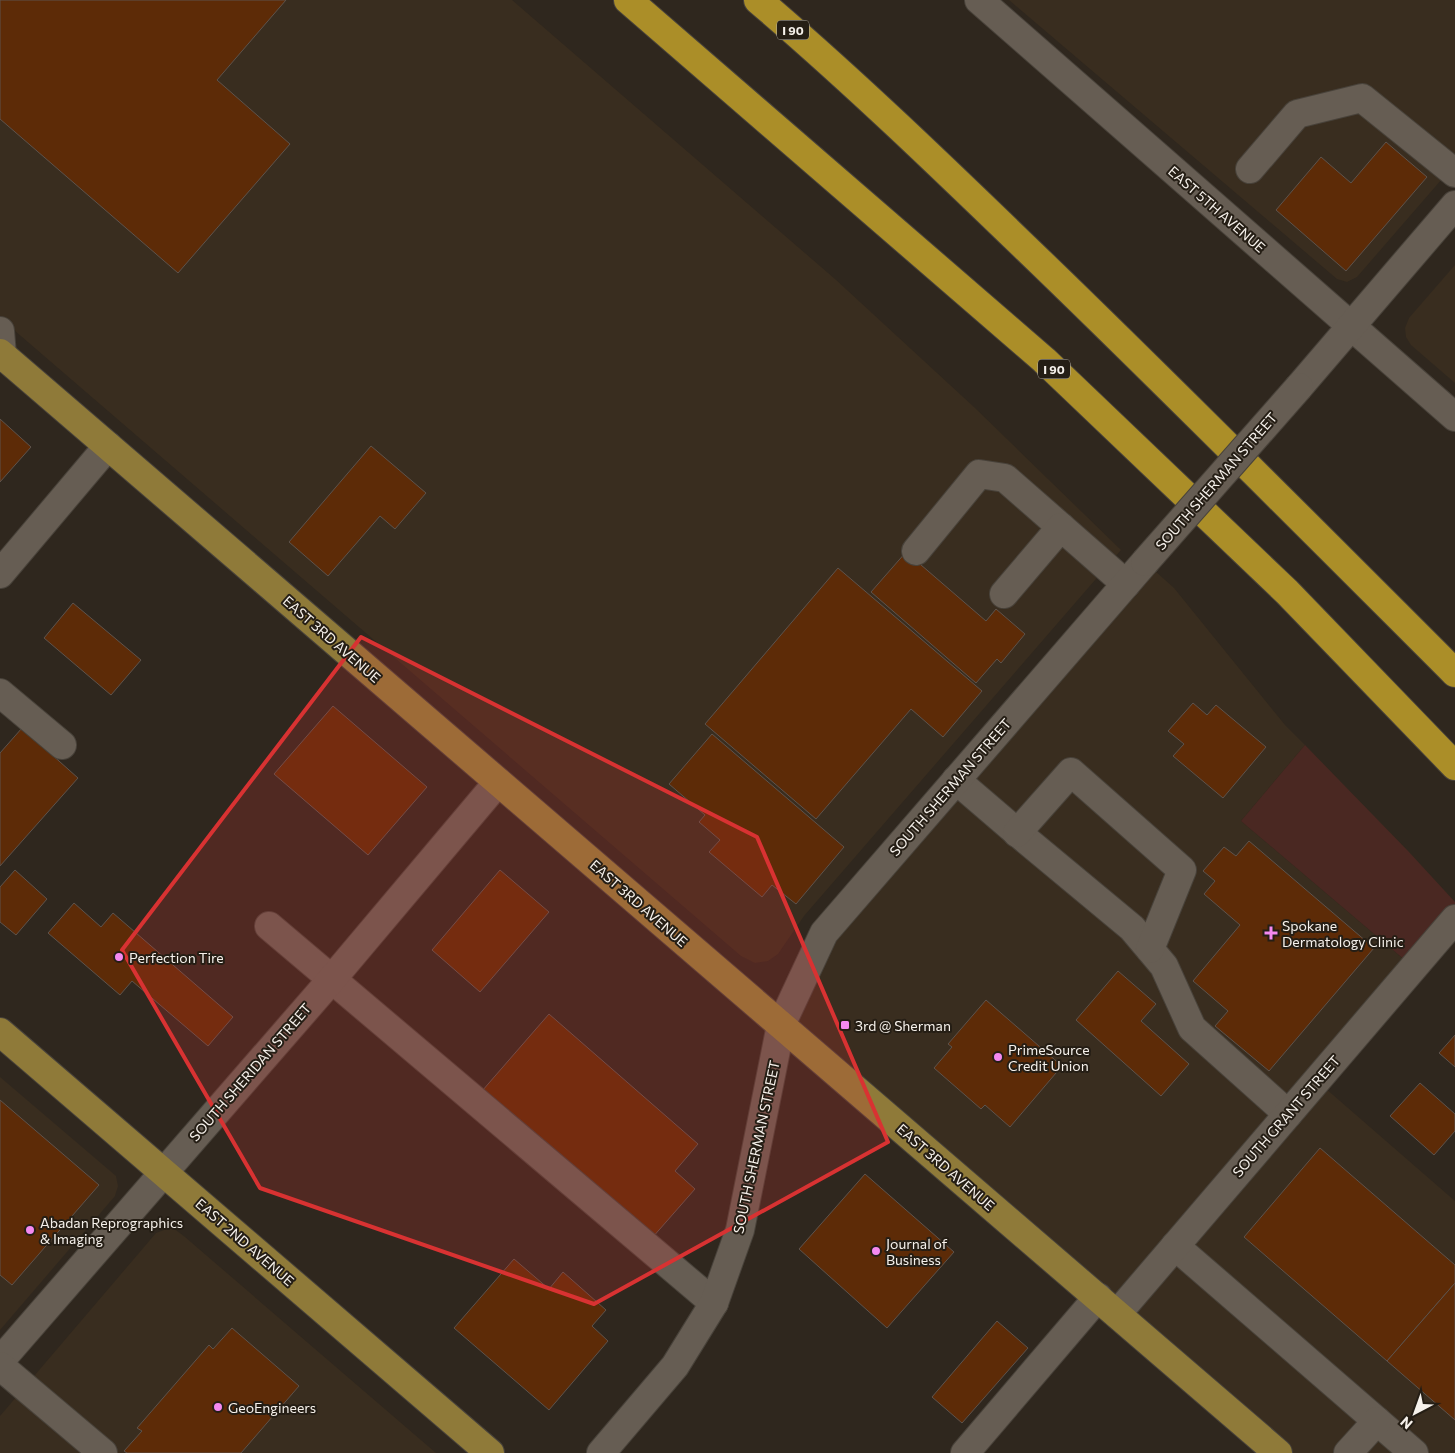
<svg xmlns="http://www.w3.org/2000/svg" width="1455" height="1453" viewBox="0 0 1455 1453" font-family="Commissioner,sans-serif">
	<rect width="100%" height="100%" fill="#2f271e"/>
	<!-- built -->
	<g fill="#392d1f">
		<path d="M0,0H512L835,279L975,408L1121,550L804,916L778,954L768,961L755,963L741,956L0,318Z"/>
		<path d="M1009,0H1455V164L1357,277L1347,282L1337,279Z"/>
		<path d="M1455,265V383L1411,345L1406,337L1405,328L1409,318Z"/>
		<path d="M1145,562L1174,588L1285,725L1305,745L1241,821L1413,967L1317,1081L1455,1201V1453H1278L781,1025L824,933Z"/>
		<path d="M0,1077L116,1176L118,1186L115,1196L0,1330Z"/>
		<path d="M172,1227L185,1237L436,1453H0V1416L156,1233Z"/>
	</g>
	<!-- green -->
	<path fill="#4a2822" d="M1305,745L1409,852L1455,902V919L1413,967L1241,821Z"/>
	<!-- building -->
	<g fill="#5d2b07" stroke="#5e534c">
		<path d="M0,0H286L217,80L290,144L178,273L0,119Z"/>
		<path d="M1386,142L1427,177L1346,271L1276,210L1321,157L1351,183Z"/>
		<path d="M0,419L31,447L0,482Z"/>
		<path d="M371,446L426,493L395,529L380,516L328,576L289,542Z"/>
		<path d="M906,552L986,621L996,609L1025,634L1001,663L997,659L976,683L871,592Z"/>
		<path d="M838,568L982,691L943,737L911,709L816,819L705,724Z"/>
		<path d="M73,603L141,660L111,695L44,638Z"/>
		<path d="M1193,703L1207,715L1216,705L1266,747L1223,798L1173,756L1184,744L1168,731Z"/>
		<path d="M333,706L427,787L368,855L274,774Z"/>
		<path d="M22,728L78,778L0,866V753Z"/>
		<path d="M712,734L844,847L796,904L772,885L762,897L709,852L720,840L699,822L705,815L669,784Z"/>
		<path d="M1249,841L1374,948L1269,1071L1215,1026L1228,1011L1193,981L1240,925L1204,894L1215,881L1203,871L1224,847L1236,856Z"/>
		<path d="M15,870L47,899L16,935L0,922V887Z"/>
		<path d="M500,870L549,912L480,992L432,950Z"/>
		<path d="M74,903L101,927L113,913L233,1017L208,1046L132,981L120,995L48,933Z"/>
		<path d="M1118,971L1156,1004L1141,1021L1189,1064L1161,1096L1076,1020Z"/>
		<path d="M986,1000L1062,1066L1010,1127L985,1105L981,1109L934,1068L952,1047L948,1044Z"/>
		<path d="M549,1014L698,1144L675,1171L695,1189L652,1238L482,1091Z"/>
		<path d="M1455,1035V1067L1439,1053Z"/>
		<path d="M1420,1083L1455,1114V1131L1434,1155L1390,1116Z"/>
		<path d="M0,1100L99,1185L12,1285L0,1275Z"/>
		<path d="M1320,1148L1455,1265V1283L1387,1361L1244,1237Z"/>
		<path d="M865,1174L954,1252L887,1328L799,1249Z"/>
		<path d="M514,1259L549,1289L563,1272L606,1310L592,1326L608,1341L549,1410L454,1328Z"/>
		<path d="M1455,1283V1420L1387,1361Z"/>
		<path d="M997,1321L1028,1348L962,1423L932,1397Z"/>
		<path d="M232,1328L299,1386L241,1453H127L124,1451L142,1431L137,1428L209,1345L213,1349Z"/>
	</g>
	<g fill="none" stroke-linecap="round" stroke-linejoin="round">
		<defs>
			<g id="minor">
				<path d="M979,0L1455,417"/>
				<path d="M1250,169L1297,114L1362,98L1455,173"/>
				<path d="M0,331L2,355L0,358"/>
				<path d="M1299,387L1455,205"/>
				<path d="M916,551L979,474L1005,478L1061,527"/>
				<path d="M0,574L108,446"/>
				<path d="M1004,594L1061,527L1126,584"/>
				<path d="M0,693L62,745"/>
				<path d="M956,780L1013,829L1132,928L1164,966L1192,1028L1288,1114"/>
				<path d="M1017,833L1071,772L1182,870L1150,949"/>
				<path d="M269,926L714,1303"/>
				<path d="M1175,1246L1414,1453"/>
				<path d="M1117,1314L1455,919"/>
				<path d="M0,1361L332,979L498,782"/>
				<path d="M0,1366L103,1453"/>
				<path d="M601,1453L675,1366L714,1303L740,1230L781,1025L824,933L1145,562"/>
				<path d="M965,1453L1098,1297"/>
				<path d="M1348,1453L1377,1421"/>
			</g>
			<g id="major">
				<path d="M0,353L1278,1453"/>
				<path d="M0,1032L490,1453"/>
			</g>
			<g id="highway">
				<path d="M628,0L1044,360L1287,592L1455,766"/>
				<path d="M758,0C853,81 943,168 1033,255C1175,392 1315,533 1455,673"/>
			</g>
		</defs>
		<!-- minor casing -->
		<use href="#minor" stroke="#48423a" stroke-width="30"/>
		<!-- major casing -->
		<use href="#major" stroke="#48423a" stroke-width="30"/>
		<!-- highway casing -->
		<use href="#highway" stroke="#48423a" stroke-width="30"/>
		<!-- minor -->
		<use href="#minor" stroke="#665d53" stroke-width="28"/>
		<!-- major -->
		<use href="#major" stroke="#8f7a39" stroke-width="28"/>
		<!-- highway -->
		<use href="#highway" stroke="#ab8e28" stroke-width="28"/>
		<defs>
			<path id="minor-bridge" d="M1145,562L1299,387"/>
		</defs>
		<!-- minor-bridge casing -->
		<use href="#minor-bridge" stroke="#48423a" stroke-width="30" stroke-linecap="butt"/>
		<!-- minor-bridge -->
		<use href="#minor-bridge" stroke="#665d53" stroke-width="28"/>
	</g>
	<!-- marked area -->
	<path fill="#d83232" fill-opacity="0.2" stroke="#d83232" stroke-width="4" stroke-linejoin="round" d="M361,637L757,837L888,1142L594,1304L260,1188L122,950Z"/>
	<!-- markers -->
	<g fill="#f489f0" stroke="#251e15" stroke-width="2">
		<path d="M1268.5 925.5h5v5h5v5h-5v5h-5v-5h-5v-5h5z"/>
		<circle cx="119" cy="957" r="5"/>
		<rect x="840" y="1020" width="10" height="10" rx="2.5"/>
		<circle cx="998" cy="1057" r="5"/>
		<circle cx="30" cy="1230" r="5"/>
		<circle cx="876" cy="1251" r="5"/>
		<circle cx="218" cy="1407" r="5"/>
	</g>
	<g text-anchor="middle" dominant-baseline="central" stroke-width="4" stroke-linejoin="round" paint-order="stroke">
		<!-- shield labels -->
		<g fill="#251e15" stroke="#b7b2ab" stroke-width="1">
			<rect x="777" y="20.5" width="32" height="19" rx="4"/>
			<rect x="1038" y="359.5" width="32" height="19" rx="4"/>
		</g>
		<g font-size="12" font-weight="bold" fill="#f6f1eb">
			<text x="793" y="30">I 90</text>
			<text x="1054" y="369">I 90</text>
		</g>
		<!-- street labels -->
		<g font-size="14" fill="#f6f1eb" stroke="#251e15">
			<text transform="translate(1217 209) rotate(41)">EAST 5TH AVENUE</text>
			<text transform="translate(1216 481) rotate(-49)">SOUTH SHERMAN STREET</text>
			<text transform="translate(332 639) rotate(41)">EAST 3RD AVENUE</text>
			<text transform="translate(950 787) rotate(-49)">SOUTH SHERMAN STREET</text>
			<text transform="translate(639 903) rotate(41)">EAST 3RD AVENUE</text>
			<text transform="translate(250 1072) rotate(-49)">SOUTH SHERIDAN STREET</text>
			<text transform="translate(1286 1116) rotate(-49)">SOUTH GRANT STREET</text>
			<text transform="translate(756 1147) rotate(-78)">SOUTH SHERMAN STREET</text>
			<text transform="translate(946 1167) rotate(41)">EAST 3RD AVENUE</text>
			<text transform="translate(245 1242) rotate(41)">EAST 2ND AVENUE</text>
		</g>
		<!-- poi labels -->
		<g font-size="14" fill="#f6f1eb" stroke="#251e15" text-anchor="start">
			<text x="1282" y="925">Spokane<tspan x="1282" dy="16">Dermatology Clinic</tspan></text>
			<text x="129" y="957">Perfection Tire</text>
			<text x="855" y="1025">3rd @ Sherman</text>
			<text x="1008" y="1049">PrimeSource<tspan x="1008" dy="16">Credit Union</tspan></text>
			<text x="40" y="1222">Abadan Reprographics<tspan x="40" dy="16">&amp; Imaging</tspan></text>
			<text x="886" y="1243">Journal of<tspan x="886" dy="16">Business</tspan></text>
			<text x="228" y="1407">GeoEngineers</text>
		</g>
	</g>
	<!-- north arrow -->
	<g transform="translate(1415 1413) rotate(221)" stroke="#251e15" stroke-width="4" paint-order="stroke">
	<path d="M0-4L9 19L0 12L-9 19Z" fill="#f6f1eb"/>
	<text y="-8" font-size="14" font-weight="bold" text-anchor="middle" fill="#f6f1eb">N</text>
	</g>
</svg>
